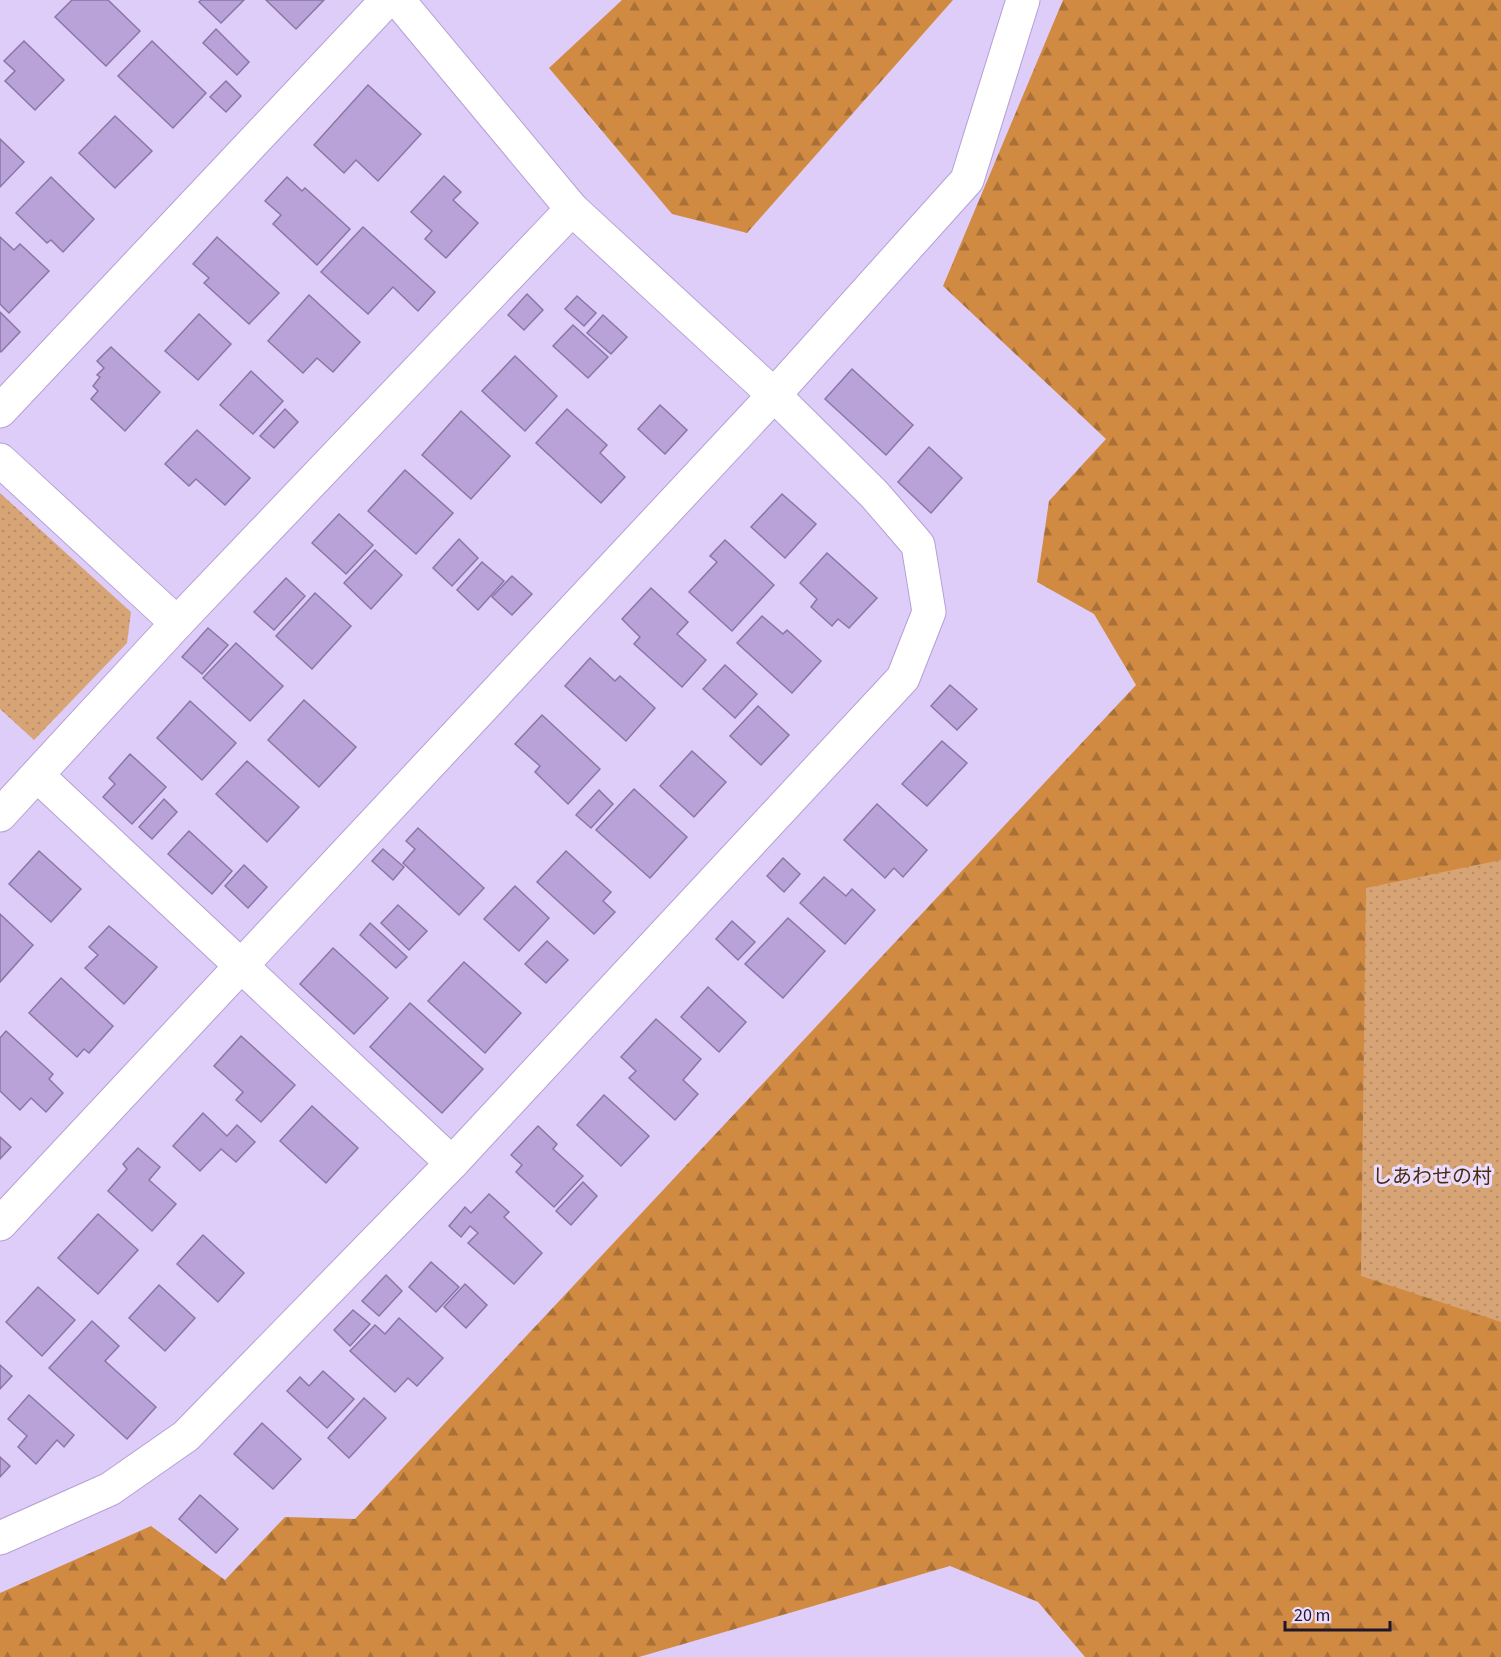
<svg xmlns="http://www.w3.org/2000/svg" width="1501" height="1657" viewBox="0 0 1501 1657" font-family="'Source Sans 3','Noto Sans JP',sans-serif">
	<defs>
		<pattern id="forest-firs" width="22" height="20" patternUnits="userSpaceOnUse" patternTransform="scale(1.5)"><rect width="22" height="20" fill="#d18a41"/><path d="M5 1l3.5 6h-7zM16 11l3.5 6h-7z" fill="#a97037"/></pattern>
		<pattern id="park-dots" width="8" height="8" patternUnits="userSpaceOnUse" patternTransform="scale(1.5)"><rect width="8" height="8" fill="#d7a476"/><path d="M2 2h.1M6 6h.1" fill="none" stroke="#b88c66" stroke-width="1.8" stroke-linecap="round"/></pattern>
	</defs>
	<rect width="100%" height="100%" fill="#dfcdf9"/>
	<!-- forest -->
	<g fill="url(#forest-firs)">
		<path d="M622,0H953L747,233L672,214L549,68Z"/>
		<path d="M1063,0H1501V1657H1085L1038,1602L950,1566L639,1657H0V1593L151,1526L225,1580L285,1517L355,1519L1136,685L1094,614L1037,582L1049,501L1106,439L943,286Z"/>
	</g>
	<!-- park -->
	<g fill="url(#park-dots)">
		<path d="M0,493L131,612L127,643L34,740L0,709Z"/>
		<path d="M1501,860V1322L1361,1276L1366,888Z"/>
	</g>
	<!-- building -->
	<g fill="#b8a2d7" stroke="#8b76a8" stroke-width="1.5">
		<path d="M72,0H108L140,31L106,66L55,17Z"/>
		<path d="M201,0H244L221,23L199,2Z"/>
		<path d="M266,0H324L296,29Z"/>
		<path d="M216,29L249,62L237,75L203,43Z"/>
		<path d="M24,41L64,80L35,110L5,81L15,71L4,61Z"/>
		<path d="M152,41L206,93L173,128L118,76Z"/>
		<path d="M226,81L241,96L226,112L210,97Z"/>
		<path d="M368,85L421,134L378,181L356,160L344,173L314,145Z"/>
		<path d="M115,116L152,151L115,188L79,153Z"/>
		<path d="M0,139L24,162L0,187Z"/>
		<path d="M444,176L461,192L453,200L478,223L446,258L425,239L432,231L411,212Z"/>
		<path d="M51,177L94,219L63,252L51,240L47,243L16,213Z"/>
		<path d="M287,177L302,191L305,188L350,229L317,265L273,224L281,215L265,201Z"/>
		<path d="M363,227L435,292L418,311L393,287L368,314L321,272Z"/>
		<path d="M0,237L14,250L20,244L49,271L9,313L0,304Z"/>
		<path d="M217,237L279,293L249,324L204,283L209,278L193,264Z"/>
		<path d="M527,294L543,310L524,330L508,315Z"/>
		<path d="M309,295L360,342L333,372L317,358L303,373L268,341Z"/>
		<path d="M577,296L596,313L584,326L565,309Z"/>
		<path d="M0,312L20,332L1,352L0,351Z"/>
		<path d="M199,314L231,344L198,380L165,351Z"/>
		<path d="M603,315L627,337L611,354L587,333Z"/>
		<path d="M573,325L608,357L588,378L553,346Z"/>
		<path d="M111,347L160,392L125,431L91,399L98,391L93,386L100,377L97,375L104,368L97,361Z"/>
		<path d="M515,356L557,396L525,431L482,391Z"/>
		<path d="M852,369L913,425L886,455L825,399Z"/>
		<path d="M251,371L283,401L253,434L220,405Z"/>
		<path d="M660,405L687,430L665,454L638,429Z"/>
		<path d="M285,409L298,422L274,448L260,436Z"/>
		<path d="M567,409L607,445L600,453L625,477L601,503L536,443Z"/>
		<path d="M461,411L510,456L471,499L422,455Z"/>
		<path d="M197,430L250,478L225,505L196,479L189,486L165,464Z"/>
		<path d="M929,447L962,478L931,513L898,482Z"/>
		<path d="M405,470L453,513L416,554L368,511Z"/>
		<path d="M782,494L816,524L785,558L751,527Z"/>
		<path d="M339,514L373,545L346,574L312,543Z"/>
		<path d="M459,539L478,558L452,586L433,568Z"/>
		<path d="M725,540L774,585L732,631L689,592L717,562L710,556Z"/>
		<path d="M375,550L402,575L371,609L344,583Z"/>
		<path d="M827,553L877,598L849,628L838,619L832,626L811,607L817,599L800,583Z"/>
		<path d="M482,562L504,581L478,610L457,590Z"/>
		<path d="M512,576L532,594L512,615L492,597Z"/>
		<path d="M286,578L305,596L274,630L254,612Z"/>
		<path d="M651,588L688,622L677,634L706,660L682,687L634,644L640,637L622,619Z"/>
		<path d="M315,593L351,626L312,669L276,636Z"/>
		<path d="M762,616L783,634L787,630L821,661L792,693L737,643Z"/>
		<path d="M208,628L228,645L202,674L182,657Z"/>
		<path d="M236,643L283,686L250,721L203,678Z"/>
		<path d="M590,658L615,681L620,676L655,708L626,741L565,686Z"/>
		<path d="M725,665L757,694L735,718L703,689Z"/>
		<path d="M950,685L977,709L957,730L931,706Z"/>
		<path d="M304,700L356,747L319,787L268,740Z"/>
		<path d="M190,701L236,743L202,780L157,738Z"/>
		<path d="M758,706L789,735L761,765L730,736Z"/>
		<path d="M542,715L600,769L568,804L535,772L540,766L515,744Z"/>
		<path d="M942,741L967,763L927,806L902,784Z"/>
		<path d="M692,751L726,782L694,817L660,786Z"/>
		<path d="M130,754L166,787L132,824L103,797L115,784L109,778Z"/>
		<path d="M247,761L299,807L267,842L216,794Z"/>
		<path d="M634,789L687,837L650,878L596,830Z"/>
		<path d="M599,790L613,804L591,828L576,815Z"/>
		<path d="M164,799L177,812L152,839L139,827Z"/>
		<path d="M877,804L927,850L903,877L894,868L885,878L844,840Z"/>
		<path d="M418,828L484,888L459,915L403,863L415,849L406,841Z"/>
		<path d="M189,831L232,871L212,894L168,854Z"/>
		<path d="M383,849L404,867L393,880L372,861Z"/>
		<path d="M39,851L81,889L51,922L9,884Z"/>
		<path d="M566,851L611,892L603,901L615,912L594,934L537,882Z"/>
		<path d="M783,858L800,874L784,892L767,876Z"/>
		<path d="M244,865L267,887L248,908L225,886Z"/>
		<path d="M824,877L846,896L852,889L875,910L845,944L800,903Z"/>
		<path d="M515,886L549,918L519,951L484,919Z"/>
		<path d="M398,905L427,931L409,950L381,923Z"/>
		<path d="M0,914L33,945L0,982Z"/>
		<path d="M788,918L825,951L783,998L745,964Z"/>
		<path d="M732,921L755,942L738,960L716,939Z"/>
		<path d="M370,923L407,957L396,968L360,935Z"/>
		<path d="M109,926L157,967L124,1004L85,968L98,955L89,947Z"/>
		<path d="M547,941L568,960L546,983L525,964Z"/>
		<path d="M333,948L388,998L354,1034L300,984Z"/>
		<path d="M464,962L521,1013L485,1053L428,1001Z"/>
		<path d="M61,978L113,1026L89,1053L84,1049L77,1057L29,1013Z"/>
		<path d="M708,987L746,1022L719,1052L681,1017Z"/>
		<path d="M410,1003L483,1069L442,1113L370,1047Z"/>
		<path d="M656,1019L701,1059L683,1080L698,1094L675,1120L629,1078L636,1071L621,1057Z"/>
		<path d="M6,1031L53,1074L49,1079L63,1093L46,1112L31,1098L20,1110L0,1091V1038Z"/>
		<path d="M241,1036L295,1085L261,1122L236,1100L243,1092L214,1066Z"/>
		<path d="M604,1095L649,1136L621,1166L577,1125Z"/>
		<path d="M312,1106L358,1148L326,1183L280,1141Z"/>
		<path d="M203,1113L227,1136L237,1125L255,1142L236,1162L221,1149L200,1171L173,1146Z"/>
		<path d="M538,1126L557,1144L553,1149L583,1176L554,1207L516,1172L522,1165L511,1155Z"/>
		<path d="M0,1137L11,1147L0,1159Z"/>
		<path d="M138,1148L160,1167L149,1180L176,1204L152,1231L108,1191L127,1169L123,1164Z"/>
		<path d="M583,1182L597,1196L571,1225L556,1211Z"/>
		<path d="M489,1194L509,1212L504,1217L542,1253L514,1284L468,1243L478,1233L470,1226L461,1237L449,1226L465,1207L471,1213Z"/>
		<path d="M98,1214L138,1250L98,1294L58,1258Z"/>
		<path d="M203,1235L244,1273L218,1302L177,1264Z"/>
		<path d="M431,1262L459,1287L436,1312L409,1287Z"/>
		<path d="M386,1275L402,1291L379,1316L362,1301Z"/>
		<path d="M465,1284L487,1305L466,1328L444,1307Z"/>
		<path d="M159,1285L195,1318L165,1351L129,1318Z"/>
		<path d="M38,1287L75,1320L42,1356L6,1322Z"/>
		<path d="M353,1310L370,1324L350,1346L334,1330Z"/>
		<path d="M399,1318L443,1358L417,1386L408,1378L395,1392L350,1351L375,1325L385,1334Z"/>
		<path d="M92,1321L119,1346L105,1361L156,1407L127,1439L49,1368Z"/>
		<path d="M0,1365L12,1376L0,1389Z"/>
		<path d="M323,1371L354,1399L327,1428L287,1391L300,1377L309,1386Z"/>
		<path d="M29,1395L74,1435L64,1447L57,1440L36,1464L18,1447L27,1436L8,1419Z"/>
		<path d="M364,1398L386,1418L349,1458L328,1438Z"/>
		<path d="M262,1423L301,1459L273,1489L234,1454Z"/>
		<path d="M0,1457L10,1466L0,1477Z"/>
		<path d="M200,1495L238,1529L216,1553L179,1519Z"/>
	</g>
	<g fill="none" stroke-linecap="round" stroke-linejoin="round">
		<defs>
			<g id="minor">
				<path d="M0,411L387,0"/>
				<path d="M0,460L177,623"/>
				<path d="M38,776L452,1163"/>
				<path d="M0,815L177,623L572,209"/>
				<path d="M0,1224L774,395L967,180L1023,0"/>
				<path d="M0,1538L110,1489L186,1436L452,1163L903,678L929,612L918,545L874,494L774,395L572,209L398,0"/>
			</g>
		</defs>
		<!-- minor casing -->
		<use href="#minor" stroke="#b59fd4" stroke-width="35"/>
		<!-- minor -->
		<use href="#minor" stroke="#fff" stroke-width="33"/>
	</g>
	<g text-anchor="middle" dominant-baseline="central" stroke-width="6" stroke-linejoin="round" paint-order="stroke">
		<!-- park labels -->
		<g font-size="20" fill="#4a2c0d" stroke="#eadcfe">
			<text x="1432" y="1177">しあわせの村</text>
		</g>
	</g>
	<!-- scale -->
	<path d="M1285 1621v9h105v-9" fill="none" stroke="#1f162a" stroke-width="3"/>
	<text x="1294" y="1621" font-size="18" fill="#1f162a" stroke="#eadcfe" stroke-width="4.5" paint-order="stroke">20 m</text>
</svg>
